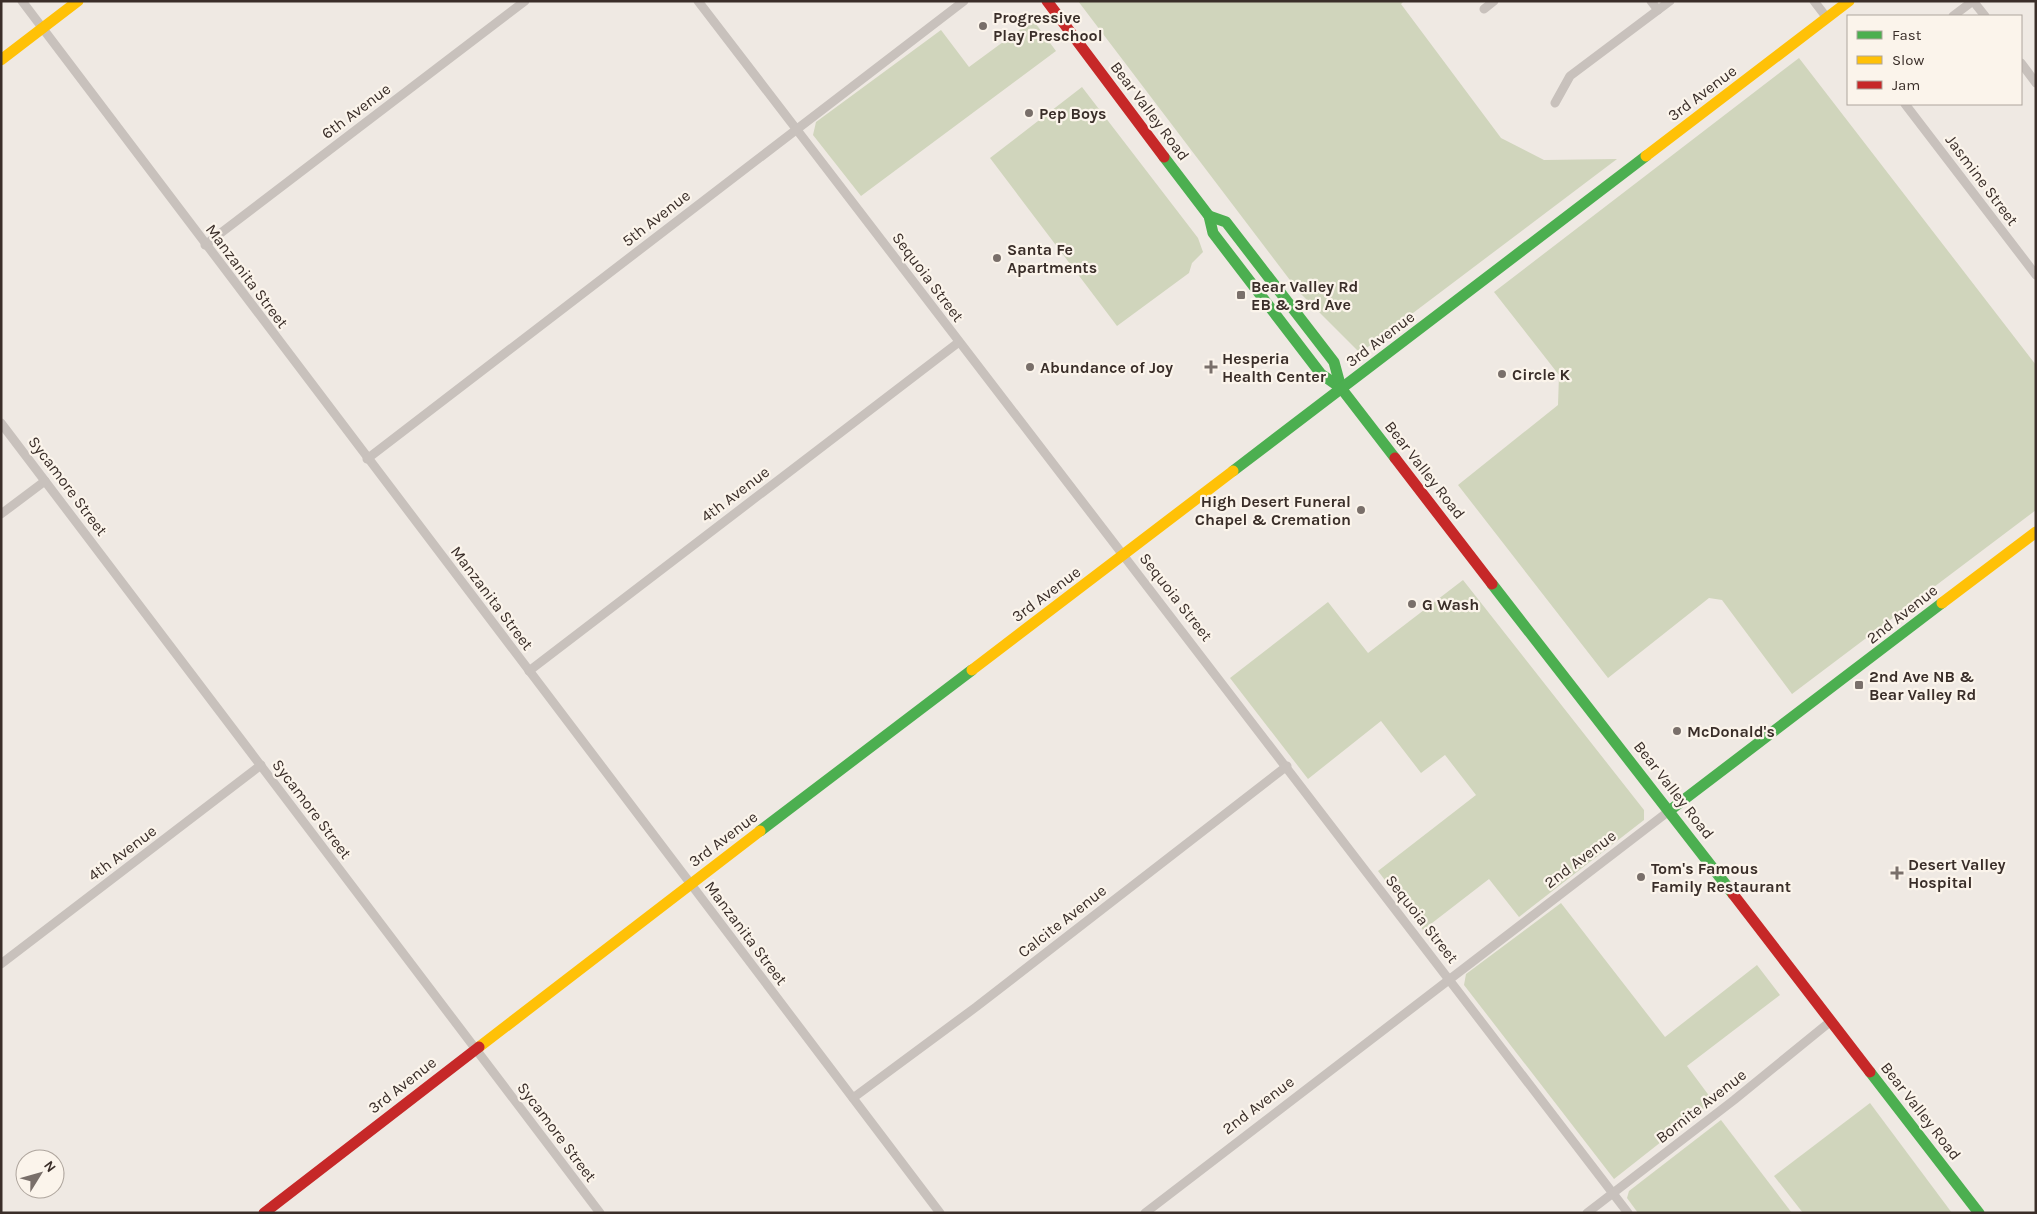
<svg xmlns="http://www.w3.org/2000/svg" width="2037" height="1214" viewBox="0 0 2037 1214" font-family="Karla,sans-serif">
	<rect width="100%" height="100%" fill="#efe9e3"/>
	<!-- green -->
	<g fill="#d0d5bc">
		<path d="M1078,1H1404L1401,4L1501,138L1544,160L1617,159L1360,353L1299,292Z"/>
		<path d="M1033,20L1056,51L861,196L813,135L816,122L941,30L969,67Z"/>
		<path d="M1799,58L2036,365V510L1792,694L1722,600L1709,598L1608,678L1458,485L1558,405L1559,375L1494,292Z"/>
		<path d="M1082,87L1198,238L1203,252L1192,263L1189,273L1117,326L990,158Z"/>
		<path d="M1463,580L1644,810V820L1519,917L1489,879L1423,930L1378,871L1476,795L1445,755L1421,773L1381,721L1308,779L1230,678L1328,602L1368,653Z"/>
		<path d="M1561,903L1665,1037L1757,965L1780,995L1687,1066L1713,1101L1614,1179L1464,985L1466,974Z"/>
		<path d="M1870,1103L1952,1213H1803L1774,1176Z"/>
		<path d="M1721,1120L1792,1213H1638L1627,1198L1629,1191Z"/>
	</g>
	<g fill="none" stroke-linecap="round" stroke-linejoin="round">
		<!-- street -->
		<g stroke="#c8c1bc" stroke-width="9">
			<path d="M22,1L940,1213"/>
			<path d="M698,1L1628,1213"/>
			<path d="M1651,1L1658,10"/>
			<path d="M1814,1L1827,18"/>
			<path d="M1973,1L1985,16"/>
			<path d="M1484,9L1494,1"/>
			<path d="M1953,16L1973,1"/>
			<path d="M2021,63L2036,83"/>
			<path d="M1555,103L1570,76L1670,1"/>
			<path d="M1905,104L2036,275"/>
			<path d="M205,245L525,1"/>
			<path d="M1,423L600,1213"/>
			<path d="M367,459L964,1"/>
			<path d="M1,514L45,481"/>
			<path d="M529,671L959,342"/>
			<path d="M1,964L261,765"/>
			<path d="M853,1098L976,1007L1287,766"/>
			<path d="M1145,1213L1669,811"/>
			<path d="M1587,1213L1734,1100L1831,1021"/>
		</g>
		<!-- fast -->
		<g stroke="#4caf50" stroke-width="11">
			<path d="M1164,157L1209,216L1213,233L1321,374L1341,388L1395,458"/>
			<path d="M1209,216L1226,222L1334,362L1341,388"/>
			<path d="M1233,471L1646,156"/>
			<path d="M1492,584L1733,894"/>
			<path d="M1669,811L1942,603"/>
			<path d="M760,831L972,670"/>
			<path d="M1870,1072L1979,1213"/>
		</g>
		<!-- slow -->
		<g stroke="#ffc107" stroke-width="11">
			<path d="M1,60L78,1"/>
			<path d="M1646,156L1849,1"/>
			<path d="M1942,603L2036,532"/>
			<path d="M972,670L1233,471"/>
			<path d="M479,1047L760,831"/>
		</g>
		<!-- jam -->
		<g stroke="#c62828" stroke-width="11">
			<path d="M1047,1L1164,157"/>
			<path d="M1395,458L1492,584"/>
			<path d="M1733,894L1870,1072"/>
			<path d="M264,1213L479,1047"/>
		</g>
	</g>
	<!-- markers -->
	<g fill="#796f6a" stroke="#fbf4eb" stroke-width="2">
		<circle cx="983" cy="26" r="5"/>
		<circle cx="1029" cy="113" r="5"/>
		<circle cx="997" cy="258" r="5"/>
		<rect x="1236" y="290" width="10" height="10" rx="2.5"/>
		<circle cx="1030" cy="367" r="5"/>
		<path d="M1208.5 359.5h5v5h5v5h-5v5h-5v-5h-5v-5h5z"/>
		<circle cx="1502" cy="374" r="5"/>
		<circle cx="1361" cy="510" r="5"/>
		<circle cx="1412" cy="604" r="5"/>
		<rect x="1854" y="680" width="10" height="10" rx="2.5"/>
		<circle cx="1677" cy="731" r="5"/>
		<path d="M1894.5 865.5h5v5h5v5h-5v5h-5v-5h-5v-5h5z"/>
		<circle cx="1641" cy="877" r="5"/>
	</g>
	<g text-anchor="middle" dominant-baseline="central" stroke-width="4.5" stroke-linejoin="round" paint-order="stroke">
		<!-- poi labels -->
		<g font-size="16" font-weight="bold" fill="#3a2e29" stroke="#fbf4eb" text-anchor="start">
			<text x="993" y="17">Progressive<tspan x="993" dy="18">Play Preschool</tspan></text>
			<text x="1039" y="113">Pep Boys</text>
			<text x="1007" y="249">Santa Fe<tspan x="1007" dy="18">Apartments</tspan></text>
			<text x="1251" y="286">Bear Valley Rd<tspan x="1251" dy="18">EB &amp; 3rd Ave</tspan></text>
			<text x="1222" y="358">Hesperia<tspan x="1222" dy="18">Health Center</tspan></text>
			<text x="1040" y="367">Abundance of Joy</text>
			<text x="1512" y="374">Circle K</text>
			<text x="1351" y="501" text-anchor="end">High Desert Funeral<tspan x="1351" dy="18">Chapel &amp; Cremation</tspan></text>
			<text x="1422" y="604">G Wash</text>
			<text x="1869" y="676">2nd Ave NB &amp;<tspan x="1869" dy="18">Bear Valley Rd</tspan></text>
			<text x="1687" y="731">McDonald's</text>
			<text x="1908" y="864">Desert Valley<tspan x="1908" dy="18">Hospital</tspan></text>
			<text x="1651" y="868">Tom's Famous<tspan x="1651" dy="18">Family Restaurant</tspan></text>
		</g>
		<!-- street labels -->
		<g font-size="16" fill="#3a2e29" stroke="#fbf4eb">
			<text transform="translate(1702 93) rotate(-37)">3rd Avenue</text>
			<text transform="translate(356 111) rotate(-37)">6th Avenue</text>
			<text transform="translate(1150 111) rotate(53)">Bear Valley Road</text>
			<text transform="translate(1982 180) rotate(53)">Jasmine Street</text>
			<text transform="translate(656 218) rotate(-38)">5th Avenue</text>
			<text transform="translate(247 276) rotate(53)">Manzanita Street</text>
			<text transform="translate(928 277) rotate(53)">Sequoia Street</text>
			<text transform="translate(1380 339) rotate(-37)">3rd Avenue</text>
			<text transform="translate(1425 470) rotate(52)">Bear Valley Road</text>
			<text transform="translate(68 486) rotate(53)">Sycamore Street</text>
			<text transform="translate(735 494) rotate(-37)">4th Avenue</text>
			<text transform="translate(1046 594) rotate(-37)">3rd Avenue</text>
			<text transform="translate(1176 597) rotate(52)">Sequoia Street</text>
			<text transform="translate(492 598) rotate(53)">Manzanita Street</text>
			<text transform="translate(1902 614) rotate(-38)">2nd Avenue</text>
			<text transform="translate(1674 790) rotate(52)">Bear Valley Road</text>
			<text transform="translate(312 809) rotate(53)">Sycamore Street</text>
			<text transform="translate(723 839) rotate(-37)">3rd Avenue</text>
			<text transform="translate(122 853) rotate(-37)">4th Avenue</text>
			<text transform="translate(1580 859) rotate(-37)">2nd Avenue</text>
			<text transform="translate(1422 919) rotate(52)">Sequoia Street</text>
			<text transform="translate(1062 921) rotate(-38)">Calcite Avenue</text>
			<text transform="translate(746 933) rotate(53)">Manzanita Street</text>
			<text transform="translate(402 1085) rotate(-38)">3rd Avenue</text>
			<text transform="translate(1258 1105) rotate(-37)">2nd Avenue</text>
			<text transform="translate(1701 1106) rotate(-38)">Bornite Avenue</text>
			<text transform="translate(1921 1111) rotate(52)">Bear Valley Road</text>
			<text transform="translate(557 1132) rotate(53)">Sycamore Street</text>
		</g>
	</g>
	<!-- border -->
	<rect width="2037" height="1214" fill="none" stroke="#3a2e29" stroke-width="5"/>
	<!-- legend -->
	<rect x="1847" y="15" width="175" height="90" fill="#fbf4eb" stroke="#aea59d"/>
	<rect x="1857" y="31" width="25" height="8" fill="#4caf50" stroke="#aea59d"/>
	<text x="1892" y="40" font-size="15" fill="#3a2e29">Fast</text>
	<rect x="1857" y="56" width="25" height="8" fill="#ffc107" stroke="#aea59d"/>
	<text x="1892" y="65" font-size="15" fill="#3a2e29">Slow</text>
	<rect x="1857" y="81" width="25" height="8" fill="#c62828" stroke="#aea59d"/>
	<text x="1892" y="90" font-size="15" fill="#3a2e29">Jam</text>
	<!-- north arrow -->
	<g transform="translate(40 1174) rotate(53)"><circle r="24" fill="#fbf4eb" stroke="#aea59d"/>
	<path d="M0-4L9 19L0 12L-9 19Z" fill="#796f6a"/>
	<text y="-8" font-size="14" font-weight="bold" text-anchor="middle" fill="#3a2e29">N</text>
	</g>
</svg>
